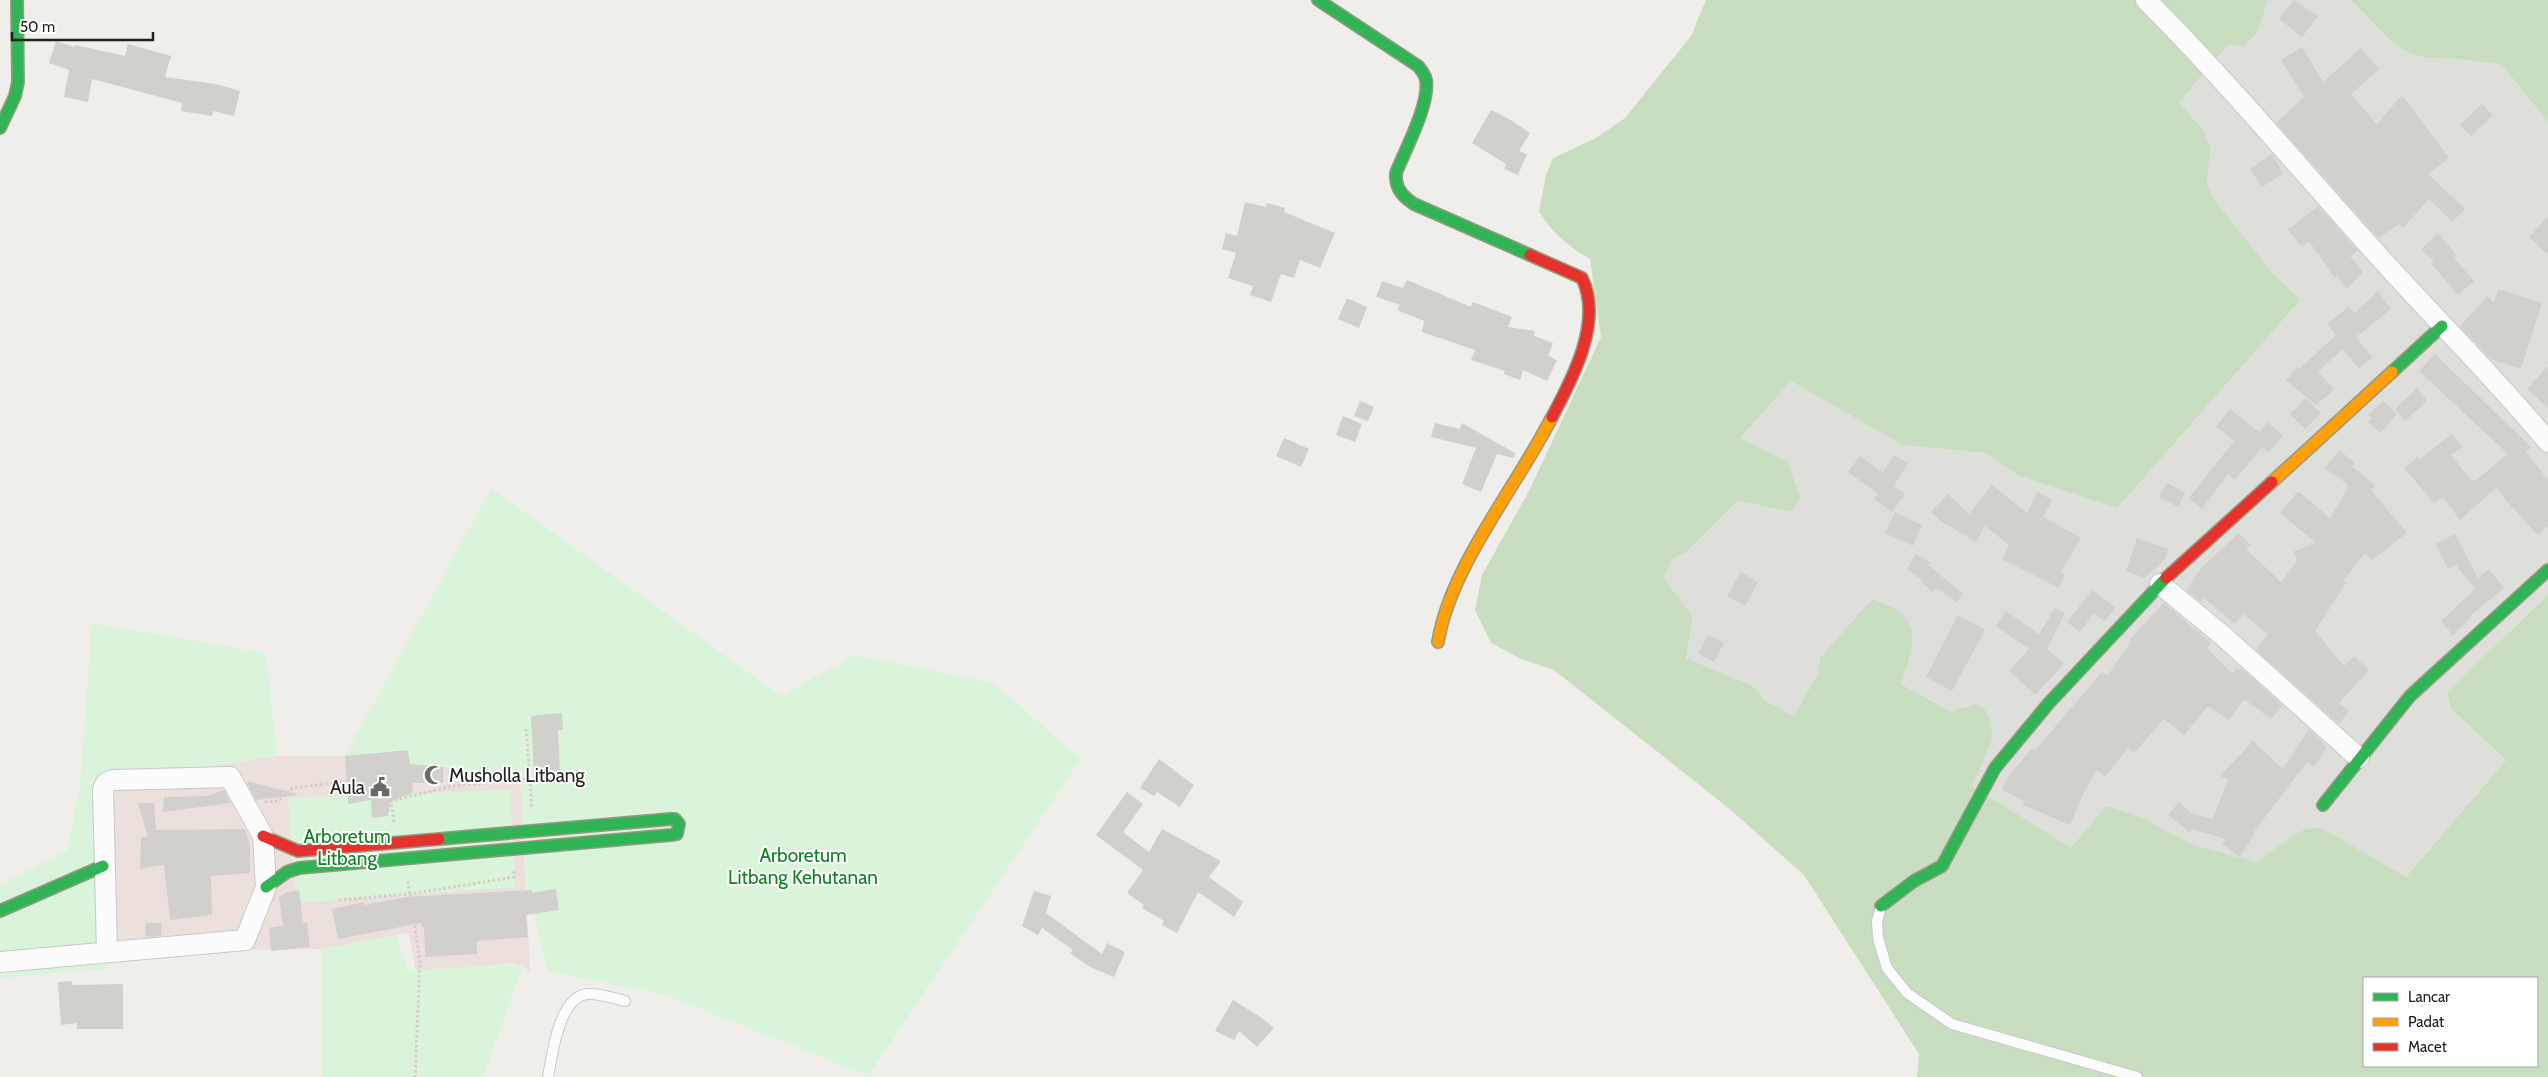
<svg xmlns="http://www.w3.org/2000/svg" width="2548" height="1077" viewBox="0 0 2548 1077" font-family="Cabin,sans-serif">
	<rect width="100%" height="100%" fill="#efeeea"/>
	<!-- residential -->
	<path fill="#dededb" d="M2268,0H2351L2392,42L2425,58L2459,59L2502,65L2548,122V595L2447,692L2451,709L2506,760L2406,877L2322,828L2290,837L2258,862L2193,845L2144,818L2072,849L1972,786L1969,704L1953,712L1901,684L1911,657L1820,658L1817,675L1794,716L1764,700L1753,686L1686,658L1693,617L1664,578L1671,560L1686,552L1738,501L1792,512L1801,499L1787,461L1739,438L1791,381L1902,445L1985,453L2016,474L2301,299L2276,277L2212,197L2207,180L2211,146L2203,130L2179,102L2228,45L2245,46L2258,31Z"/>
	<!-- commercial -->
	<path fill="#ece0dd" d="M277,756H345L520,776L530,971L514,963L416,973L409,933L322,949L107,952L113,780Z"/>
	<!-- forest -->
	<g fill="#c9dec0" fill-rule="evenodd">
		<path d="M1706,0H2268L2258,31L2245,46L2228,45L2179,102L2203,130L2211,146L2207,180L2212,197L2276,277L2301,299L2117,508L2016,474L1985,453L1902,445L1791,381L1740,438L1787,461L1801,499L1792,512L1738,501L1686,552L1671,560L1664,578L1693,617L1686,658L1753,686L1764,700L1794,716L1817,675L1820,658L1872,599C1880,603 1892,606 1900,612C1923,630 1909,662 1901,684L1952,712C1971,703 1985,698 1990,723C1991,728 1993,734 1991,739C1987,755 1978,771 1972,786L2071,848L2106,806L2144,818L2193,845L2257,862L2290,837L2306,829L2322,828L2406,877L2506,760L2451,709L2447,692L2548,595V1077H1917L1919,1054L1804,875L1726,806L1554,670L1521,659L1491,643L1475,610L1482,575L1529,491L1601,337L1590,259C1569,247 1551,232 1539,211L1546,175L1553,158L1596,138L1625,118L1691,36ZM2364,978H2537V1066H2364Z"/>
		<path d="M2351,0H2548V122L2502,65L2459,59L2425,58L2408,52L2392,42Z"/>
	</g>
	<!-- park -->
	<g fill="#daf4db">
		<path d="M491,488L781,696L854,655L993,683L1081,759L868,1076L668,996L548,971L526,881L520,776L345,756Z"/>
		<path d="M92,623L266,653L277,756L85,783H106L105,969L0,978V884L67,851L80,784Z"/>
		<path d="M510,790L515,887L296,903L288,798Z"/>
		<path d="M397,935L407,970L523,965L483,1077H321L322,949Z"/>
	</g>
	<!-- building -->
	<g fill="#d2d0cd">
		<path d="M2294,0L2318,16L2302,37L2279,19Z"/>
		<path d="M56,41L74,47L75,45L125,56L128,44L171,56L165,77L216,84L240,91L234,116L213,111L212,116L181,111L182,103L92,79L88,102L64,97L69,70L49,63Z"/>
		<path d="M2302,47L2323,82L2361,48L2379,69L2351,94L2377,124L2402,95L2449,158L2428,174L2465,209L2452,222L2429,199L2403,228L2399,224L2378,238L2276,123L2304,97L2281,60Z"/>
		<path d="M2482,104L2493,115L2471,136L2460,125Z"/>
		<path d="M1491,110L1509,119L1530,133L1519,151L1527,154L1518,175L1504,169L1506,164L1472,143Z"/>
		<path d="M2272,154L2283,173L2262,187L2250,169Z"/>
		<path d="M1245,202L1266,207L1267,203L1285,208L1284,212L1335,233L1320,268L1300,260L1294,278L1281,274L1271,302L1250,295L1253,286L1228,278L1236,253L1222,249L1226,233L1237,236Z"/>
		<path d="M2318,206L2358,251L2350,256L2363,272L2347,289L2337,276L2335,278L2309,241L2302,247L2288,230Z"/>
		<path d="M2548,216V255L2529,237Z"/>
		<path d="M2438,233L2457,256L2454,258L2474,281L2458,295L2431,263L2434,261L2421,249Z"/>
		<path d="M1407,280L1471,307L1473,302L1512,317L1508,327L1535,331L1534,336L1553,343L1548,356L1557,360L1547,381L1523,370L1520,380L1504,374L1505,371L1471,360L1475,350L1422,332L1424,321L1397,310L1400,305L1376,297L1382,281L1403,288Z"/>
		<path d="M2498,289L2542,303L2521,369L2491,359L2460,326L2488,296L2494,303Z"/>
		<path d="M2378,291L2391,309L2356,337L2372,357L2359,369L2343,349L2318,371L2334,390L2316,405L2286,380L2297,367L2299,369L2336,335L2327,324L2348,307L2355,313Z"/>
		<path d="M1347,298L1367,307L1359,328L1338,319Z"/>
		<path d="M2435,354L2531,447L2526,452L2548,480V526L2538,535L2512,507L2511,508L2497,487L2460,520L2443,497L2434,503L2404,468L2418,457L2420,459L2452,434L2462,447L2451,455L2472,481L2476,480L2508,454L2419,371Z"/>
		<path d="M2548,366V408L2527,389Z"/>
		<path d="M2417,388L2427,401L2405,421L2395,409Z"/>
		<path d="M2306,398L2321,413L2305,429L2290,414Z"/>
		<path d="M1360,401L1374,407L1368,421L1354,416Z"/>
		<path d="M2383,401L2397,414L2380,433L2368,422L2372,418L2368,415Z"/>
		<path d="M2230,409L2259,432L2268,422L2283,436L2268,452L2262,447L2235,480L2228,474L2202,509L2189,498L2234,441L2216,427Z"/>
		<path d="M1343,416L1362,424L1355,442L1336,435Z"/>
		<path d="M1435,423L1460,429L1462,423L1515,453L1513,458L1497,454L1481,492L1462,484L1476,448L1431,437Z"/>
		<path d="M1284,438L1309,449L1301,467L1276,456Z"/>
		<path d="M2339,450L2355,463L2352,467L2375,485L2371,490L2407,533L2372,560L2365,553L2343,581L2346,583L2315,631L2344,666L2354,656L2369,670L2339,703L2349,711L2339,724L2256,650L2268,634L2243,614L2235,624L2204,598L2201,602L2186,590L2202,567L2239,533L2251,545L2246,549L2281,582L2297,561L2294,551L2316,543L2280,513L2298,491L2330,518L2348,488L2347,484L2325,468Z"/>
		<path d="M1894,455L1908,463L1894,486L1905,494L1892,512L1874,499L1878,494L1848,472L1860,456L1883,473Z"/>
		<path d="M2167,483L2185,493L2178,507L2159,497Z"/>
		<path d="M1992,485L2027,513L2038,492L2052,500L2043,517L2081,538L2061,572L2065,574L2059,588L2002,559L2009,545L1985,526L1976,542L1945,523L1944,524L1931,512L1948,494L1969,514Z"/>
		<path d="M1895,512L1922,525L1913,546L1885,533Z"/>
		<path d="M2455,534L2478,578L2489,569L2504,588L2470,616L2471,618L2453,635L2441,621L2475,589L2456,565L2448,569L2436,544Z"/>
		<path d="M2137,538L2168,549L2165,559L2145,578L2126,571Z"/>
		<path d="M1916,554L1930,562L1928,565L1963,594L1957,602L1936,588L1933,592L1921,582L1922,580L1907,569Z"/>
		<path d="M1741,572L1758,582L1745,606L1727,596Z"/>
		<path d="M2092,590L2116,608L2104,621L2094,613L2080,632L2067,622Z"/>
		<path d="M2164,603L2211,643L2207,648L2232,674L2237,667L2240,670L2241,668L2283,706L2271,719L2244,699L2229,720L2208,706L2184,735L2164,719L2134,753L2128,748L2105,777L2097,770L2084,792L2070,825L2023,805L2025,802L2002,790L2008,777L2031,749L2035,750L2102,672L2108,675L2131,642L2129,640Z"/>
		<path d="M2055,608L2065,613L2047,649L2064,664L2035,695L2009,671L2029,649L1996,626L2006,611L2039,634Z"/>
		<path d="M1958,615L1985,630L1952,691L1926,677Z"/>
		<path d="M1708,635L1724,643L1714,662L1698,654Z"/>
		<path d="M562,713L563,730H558L560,772L534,774L531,716Z"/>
		<path d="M2309,729L2327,747L2314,767L2307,762L2253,833L2255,834L2240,857L2222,844L2226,839L2192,829L2189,832L2168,815L2179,802L2191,813L2213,819L2228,779L2220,776L2253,741L2283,769Z"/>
		<path d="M408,750L410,764L443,767V783H412L413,793L391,801L388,816L372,818L371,800L348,804L345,756Z"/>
		<path d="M1159,759L1194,785L1180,807L1157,792L1154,796L1140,788Z"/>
		<path d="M250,782L297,794V795L256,800L247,783Z"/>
		<path d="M224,790L231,803L163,812L164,797L207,796Z"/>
		<path d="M1127,792L1143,804L1123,832L1149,852L1162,829L1221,861L1209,877L1243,902L1234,917L1198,892L1177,933L1162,925L1164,921L1142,908L1144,905L1127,893L1143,870L1096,835Z"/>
		<path d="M138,803H154L156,830L245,829L250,844V873L211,876L212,915L170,920L164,865L140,869L141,837H148Z"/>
		<path d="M556,889L559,910L526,915L528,937L477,941V954L425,957L424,927H422L421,923L338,939L332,909L364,902V905L406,897L532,890V893Z"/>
		<path d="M299,890L303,923H307L310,947L271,951L269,928L283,926L279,897L285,893Z"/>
		<path d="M1034,891L1051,896L1046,913L1102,954L1107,943L1125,952L1114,977L1088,966L1070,953L1073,950L1042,928L1038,935L1022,926Z"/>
		<path d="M146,923H162L161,936L145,937Z"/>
		<path d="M72,981V985L123,984V1029H77V1023L61,1025L58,982Z"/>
		<path d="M1233,1000L1262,1018L1274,1028L1257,1047L1239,1031L1234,1040L1215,1031Z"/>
	</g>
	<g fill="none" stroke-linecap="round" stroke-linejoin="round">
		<defs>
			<g id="lane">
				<path d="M1881,907L1877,921L1878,938L1887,968L1907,993L1952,1024L2137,1077"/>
				<path d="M548,1077C552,1055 559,997 587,994C599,993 614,998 625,1001"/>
			</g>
			<g id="street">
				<path d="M2146,0C2226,80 2299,168 2375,252C2432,316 2494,376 2548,442"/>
				<path d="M2160,584L2222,635L2359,758"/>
				<path d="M0,962L245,940L266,887L263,836L230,777L113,780L106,783L103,789L107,952"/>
			</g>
			<g id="fast">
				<path d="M1318,0L1418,66C1421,70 1425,74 1426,80C1430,104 1405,150 1396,173C1395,188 1402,196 1414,204L1530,255"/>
				<path d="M0,128L15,96L18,82L17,0"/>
				<path d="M2392,372L2442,326"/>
				<path d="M2323,805L2410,696L2548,570"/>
				<path d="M266,887L287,872L299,868L671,835L677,834L679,824L675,819H671L439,839"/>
				<path d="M1881,906L1914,881L1942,866L1995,768L2049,703L2166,578"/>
				<path d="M0,911L103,866"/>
			</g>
			<g id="slow">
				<path d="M2272,482L2392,372"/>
				<path d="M1438,642C1450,567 1517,486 1552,417"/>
			</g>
			<g id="jam">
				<path d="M1530,255L1582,278C1603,321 1573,378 1552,417"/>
				<path d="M2166,578L2272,482"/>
				<path d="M263,836L298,851L439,839"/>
			</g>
		</defs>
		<!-- lane casing -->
		<use href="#lane" stroke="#c8c8c6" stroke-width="12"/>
		<!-- street casing -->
		<use href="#street" stroke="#c8c8c6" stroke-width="22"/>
		<!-- fast casing -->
		<use href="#fast" stroke="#969a82" stroke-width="14"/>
		<!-- slow casing -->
		<use href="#slow" stroke="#969a82" stroke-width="14"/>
		<!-- jam casing -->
		<use href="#jam" stroke="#969a82" stroke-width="14"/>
		<!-- path -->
		<g stroke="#d8cbc8" stroke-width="3" stroke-dasharray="2.5 2.5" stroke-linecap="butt">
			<path d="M530,779L532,809"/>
			<path d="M265,802L278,801L293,788L347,781"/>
			<path d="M394,822L391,801L452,786L530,779L526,728"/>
			<path d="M408,881L420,962L415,1077"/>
			<path d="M339,900L410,894L514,877V870"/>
		</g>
		<!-- lane -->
		<use href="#lane" stroke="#fdfcfc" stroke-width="10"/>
		<!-- street -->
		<use href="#street" stroke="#fdfcfc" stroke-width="20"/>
		<!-- fast -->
		<use href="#fast" stroke="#30b455" stroke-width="11"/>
		<!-- slow -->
		<use href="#slow" stroke="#ff9f0a" stroke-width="11"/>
		<!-- jam -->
		<use href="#jam" stroke="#e5322d" stroke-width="11"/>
	</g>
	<!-- icons -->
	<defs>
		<symbol id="mosque-bare" viewBox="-9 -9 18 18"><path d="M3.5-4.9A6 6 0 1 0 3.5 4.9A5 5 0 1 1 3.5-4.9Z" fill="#696967" stroke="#fff" stroke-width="2.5" paint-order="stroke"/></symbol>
		<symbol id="civic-bare" viewBox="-9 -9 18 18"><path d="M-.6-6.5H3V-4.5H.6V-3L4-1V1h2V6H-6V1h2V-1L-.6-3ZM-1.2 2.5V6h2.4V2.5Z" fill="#696967" stroke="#fff" stroke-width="2.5" paint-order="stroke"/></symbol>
	</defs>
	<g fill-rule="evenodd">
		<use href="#mosque-bare" x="420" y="761" width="28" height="28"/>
		<use href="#civic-bare" x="366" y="773" width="28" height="28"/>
	</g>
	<g text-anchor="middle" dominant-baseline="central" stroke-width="4" stroke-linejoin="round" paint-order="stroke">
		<!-- poi labels -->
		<g font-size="19" fill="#212121" stroke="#fff" text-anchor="start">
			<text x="449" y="775">Musholla Litbang</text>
			<text x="365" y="787" text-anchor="end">Aula</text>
		</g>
		<!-- park labels -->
		<g font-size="19" fill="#0e811f" stroke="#fff">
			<text x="347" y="836">Arboretum<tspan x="347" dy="22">Litbang</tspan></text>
			<text x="803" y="855">Arboretum<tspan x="803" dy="22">Litbang Kehutanan</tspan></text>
		</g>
	</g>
	<!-- legend -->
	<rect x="2363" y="977" width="175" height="90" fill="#ffffff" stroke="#a6a6a6"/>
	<rect x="2373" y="993" width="25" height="8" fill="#30b455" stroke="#a6a6a6"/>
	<text x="2408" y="1002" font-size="15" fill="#212121">Lancar</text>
	<rect x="2373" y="1018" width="25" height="8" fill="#ff9f0a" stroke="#a6a6a6"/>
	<text x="2408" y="1027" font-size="15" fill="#212121">Padat</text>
	<rect x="2373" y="1043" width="25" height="8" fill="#e5322d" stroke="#a6a6a6"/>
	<text x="2408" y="1052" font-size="15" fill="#212121">Macet</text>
	<!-- scale -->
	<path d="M12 32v8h141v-8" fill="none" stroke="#212121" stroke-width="2.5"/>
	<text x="20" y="32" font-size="15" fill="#212121" stroke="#ffffff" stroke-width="4" paint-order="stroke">50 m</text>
</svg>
